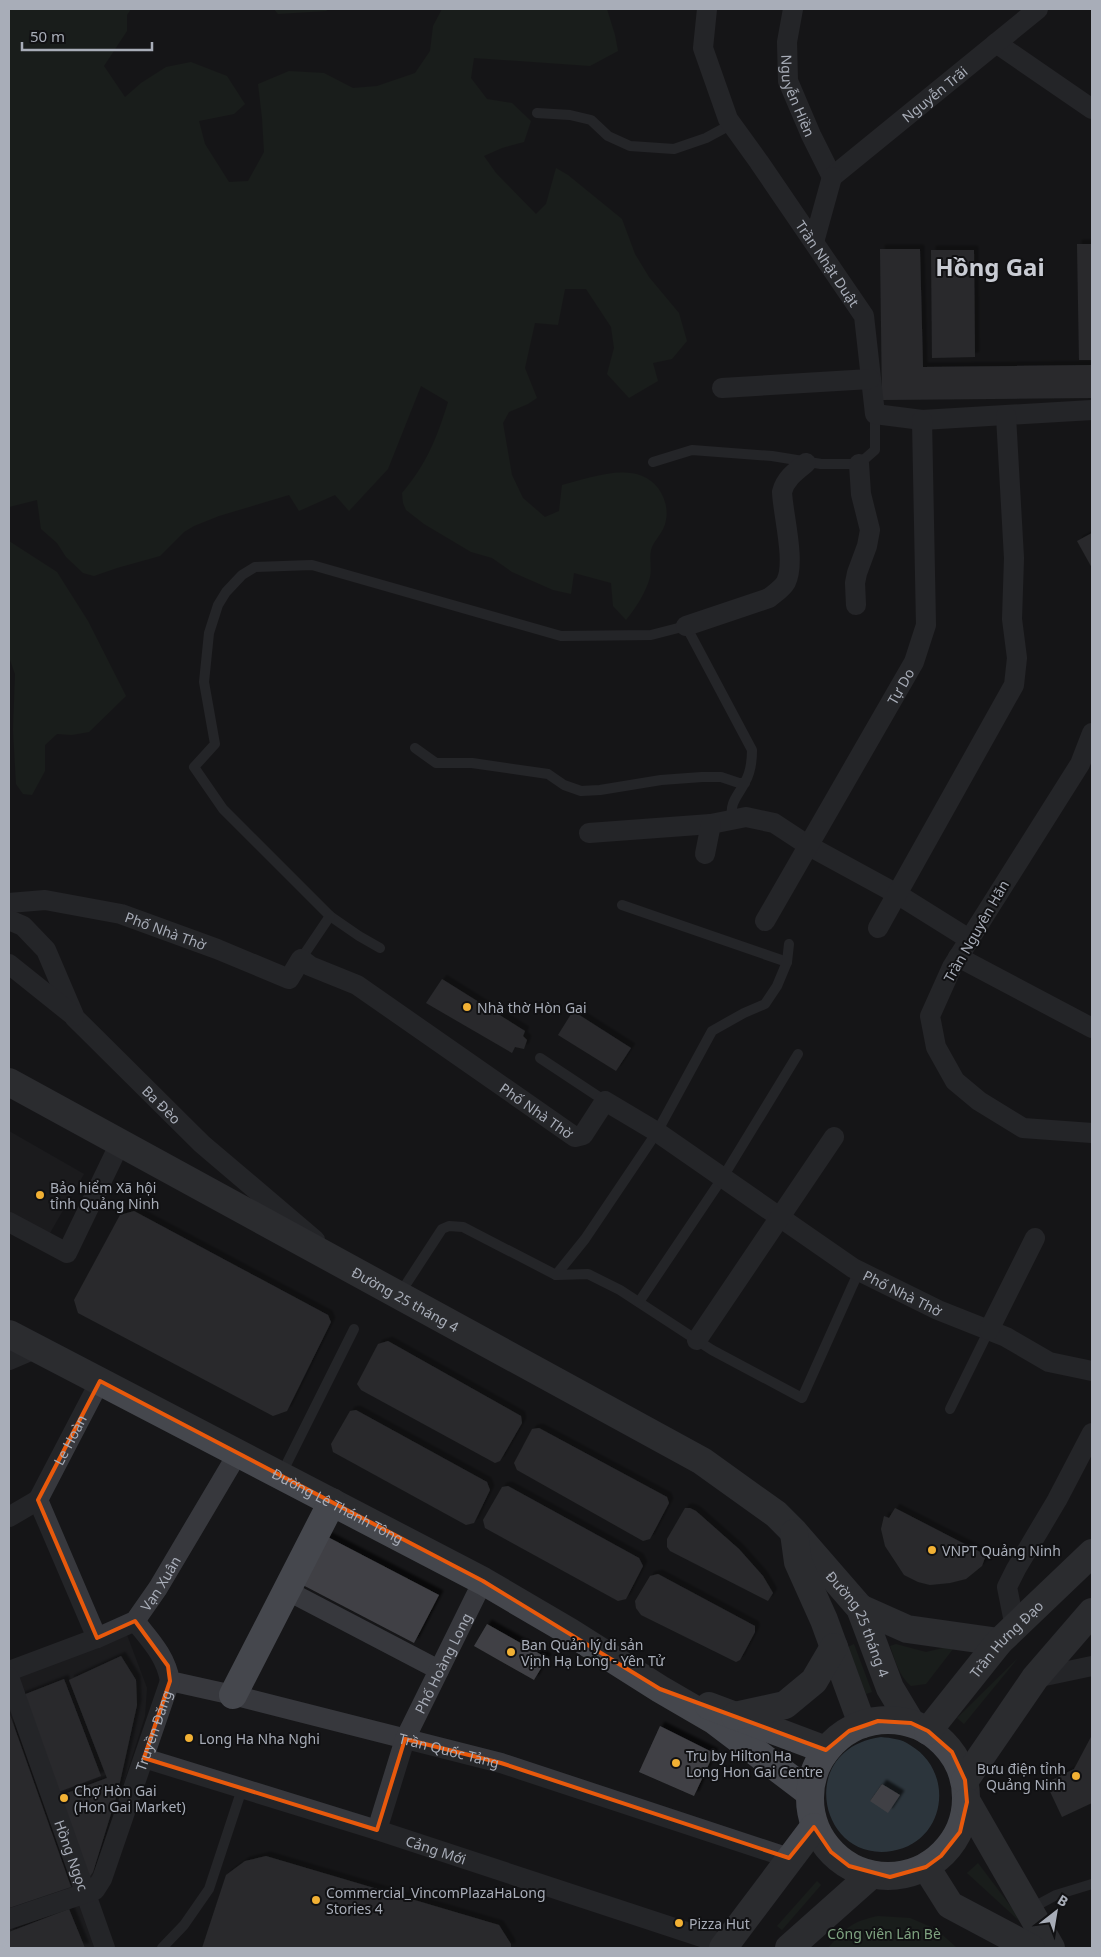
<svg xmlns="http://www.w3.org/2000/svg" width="1101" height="1957" viewBox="0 0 1101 1957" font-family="'Noto Sans',sans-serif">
	<defs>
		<filter id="shadow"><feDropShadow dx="4.5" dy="-4.5" stdDeviation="1" flood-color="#0009"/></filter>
	</defs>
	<rect width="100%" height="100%" fill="#161618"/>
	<!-- built -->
	<g fill="#222225">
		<path d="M9,1131L84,1174L47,1238L9,1216Z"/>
		<path d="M127,1635L147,1688L145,1716L93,1881L103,1948H9V1679Z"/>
	</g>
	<!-- green -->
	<g fill="#1e261f">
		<path d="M9,9H131L127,15V31L104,66L125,97L141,83L166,67L191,62L227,76L245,104L234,114L199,121L205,144L229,182L248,181L264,152L262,118L258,84L289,71L324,73L353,88L377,86L415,73L430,51L433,26L442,9H607L615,35L618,51L590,66L474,58L471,78L487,99L512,103L531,121L524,142L502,148L484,156L496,173L536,214L546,204L556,168L568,175L622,219L635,254L649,277L679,313L687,341L672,359L653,363L658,381L629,398L607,374L614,348L611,327L586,289H565L558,325L535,323L525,368L537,398L528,404L509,412L503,423L512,475L523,498L545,517L559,511L562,485C590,478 636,459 658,488C665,498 668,508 666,520C664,533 653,541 651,550C649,559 652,568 650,577C646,592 636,608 626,620L613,606L611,583L574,573L571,594L553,590L512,572L492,558L471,552L424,524L406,510L403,503L402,493C426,465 437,438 448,402L421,386L388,469L349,511L335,495L299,511L289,495L219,516L194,526L184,532L160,556L117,568L94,576L83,573L66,557L57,543L41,529L37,500L9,507Z"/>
		<path d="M274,9H329L326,11L278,14Z"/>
		<path d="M9,541L57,572L88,621L126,696L89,732L72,735L57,734L45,745V771L32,795L23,794L16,784L13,730L15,674L9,657Z"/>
		<path d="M854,1644L872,1692L866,1694L848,1647Z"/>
		<path d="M896,1644L926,1652L947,1647L953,1649L926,1684L911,1686C899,1676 895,1660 890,1646Z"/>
		<path d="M1018,1658L964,1724L957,1718Z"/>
		<path d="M978,1863L1027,1928L967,1873Z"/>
		<path d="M817,1881L821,1885L782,1930L777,1926Z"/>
		<path d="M878,1916L910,1918L936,1929L957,1948H828C847,1927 851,1922 878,1916Z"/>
	</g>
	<!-- water -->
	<path fill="#2c353c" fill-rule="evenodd" d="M881,1737C891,1738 902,1739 910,1745C956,1772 946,1842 892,1851C819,1863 795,1749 881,1737ZM882,1784L900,1795L870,1801Z"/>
	<!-- building -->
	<g fill="#404145" filter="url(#shadow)">
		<path d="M1077,244H1092V360H1079Z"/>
		<path d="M880,249H920L923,367L1092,365V398L882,400Z"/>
		<path d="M931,250H974L975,357L932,358Z"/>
		<path d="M1092,533V568L1077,541Z"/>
		<path d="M442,979L525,1031L523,1036L527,1040L524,1049L515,1047L512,1053L426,1003Z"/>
		<path d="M573,1011L631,1048L616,1071L558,1035Z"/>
		<path d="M134,1211L328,1315L331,1322L287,1411L273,1416L78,1313L74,1300L120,1215Z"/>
		<path d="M388,1341L521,1416L522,1423L500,1461L495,1463L361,1390L357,1384L378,1344Z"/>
		<path d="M356,1410L487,1482L490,1490L474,1523L466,1525L333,1452L331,1444L350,1411Z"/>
		<path d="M539,1428L667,1497L669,1503L650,1539L643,1541L517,1470L514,1463L532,1429Z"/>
		<path d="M508,1486L639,1558L643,1566L626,1599L618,1601L485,1528L483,1520L502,1487Z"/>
		<path d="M685,1508H690L696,1511L739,1549L763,1576L773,1593L768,1601L670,1551L667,1547V1539Z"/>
		<path d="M895,1508L986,1555L982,1566L966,1579L950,1583L930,1585L918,1582L904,1575L885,1546L881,1529L884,1516L889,1518Z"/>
		<path d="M324,1535L439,1595L414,1643L297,1582Z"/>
		<path d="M658,1574L755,1626V1632L740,1660L736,1662L641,1615L636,1608L635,1601L650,1576Z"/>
		<path d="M487,1624L547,1658L534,1680L474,1646Z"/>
		<path d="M121,1656L136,1680L137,1705L118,1791L93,1872L88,1879L59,1796L107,1778L69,1680Z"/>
		<path d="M64,1679L101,1776L53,1794L18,1697Z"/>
		<path d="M9,1712L71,1887L9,1908Z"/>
		<path d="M660,1726L714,1753L694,1796L639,1772Z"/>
		<path d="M1092,1735V1803L1062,1817L1046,1783L1074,1769Z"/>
		<path d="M882,1784L900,1795L888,1813L870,1801Z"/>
		<path d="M266,1856L499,1925L511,1944V1948H202L226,1875L245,1861Z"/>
		<path d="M69,1909L85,1948H9V1932Z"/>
	</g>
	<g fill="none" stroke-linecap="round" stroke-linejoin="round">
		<!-- lane -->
		<g stroke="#37383d" stroke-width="10">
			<path d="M537,113L570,115L591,120L608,136L630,146L674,149L706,138L732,124"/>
			<path d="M653,462L692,450L772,456L821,464H859L875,450V414"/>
			<path d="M415,748L436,763H472L548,774L564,785L581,791L600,790L661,780L702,777H721L739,783H745"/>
			<path d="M622,905L787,962"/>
			<path d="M380,948L359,936L330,916L223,809L194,767L215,744L204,682L209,633L218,605L226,592L242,575L255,567L312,565L561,636L651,635L686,626L752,750C752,761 751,772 745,782C739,795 728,803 733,819"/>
			<path d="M301,959L330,916"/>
			<path d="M540,1058L605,1101"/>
			<path d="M556,1275L585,1239L657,1132L712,1031L744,1013L765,1004L777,986L787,962L789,944"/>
			<path d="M399,1295L442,1229L449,1226L463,1227L556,1275L588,1274L620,1290L712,1350L802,1398L859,1271"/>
			<path d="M639,1302L723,1177L798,1054"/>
			<path d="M950,1409L989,1330"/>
			<path d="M281,1475L354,1329"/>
			<path d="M1030,1909L1056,1895L1092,1884"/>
			<path d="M162,1948L184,1925L209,1889L242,1789"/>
		</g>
		<!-- street -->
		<g stroke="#37383d" stroke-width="20">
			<path id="s1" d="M707,9L703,48L728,119L759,162L864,316L875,414L922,420L1092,410"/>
			<path id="s2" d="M793,9L787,42L788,81L811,135L832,177"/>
			<path d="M996,43L1092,109"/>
			<path id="s3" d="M832,177L1038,9"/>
			<path d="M814,242L832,177"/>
			<path d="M722,388L870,379"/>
			<path d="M856,605L855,583L857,573L867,546L870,530L861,494L859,464"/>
			<path d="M686,626L769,598C775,593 782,589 786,582C796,562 783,515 782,492C785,479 796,471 806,463"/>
			<path d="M1092,733L1080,764L952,967L930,1016L936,1047L955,1081L979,1101L1023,1128L1092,1133"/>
			<path d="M589,833L711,824L746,817L774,823L809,846L897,894L969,939"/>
			<path d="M705,854L711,824"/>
			<path id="s4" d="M9,903L45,900L121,914L217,949L289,979L301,959L310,966L357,985L575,1137L583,1135L605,1101L657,1132L853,1268L938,1310L1006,1337L1049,1362L1092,1371"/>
			<path id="s5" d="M9,920L23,926L46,950L75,1018L202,1144L315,1240"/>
			<path id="s6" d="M765,921L914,662L926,625L922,420"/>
			<path d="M878,928L1014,685L1017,658L1012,619L1014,558L1006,416"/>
			<path d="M958,957L1092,1028"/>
			<path d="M9,964L74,1016"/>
			<path d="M9,1222L67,1253L120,1143"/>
			<path d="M989,1330L1035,1238"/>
			<path d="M697,1340L834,1137"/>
			<path d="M9,1360L37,1348"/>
			<path d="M38,1500L97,1638"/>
			<path id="s7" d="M38,1500L100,1381"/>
			<path d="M9,1517L38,1500"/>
			<path d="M286,1590L439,1670"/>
			<path id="s8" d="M135,1621C150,1640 166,1656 170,1681L233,1695L501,1763L789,1858"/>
			<path d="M1015,1627L1007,1587L1016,1569L1057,1500L1092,1433"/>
			<path id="s9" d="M9,1671L97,1638L135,1621L158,1588L238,1453"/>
			<path id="s10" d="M9,1677L105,1948"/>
			<path d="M1035,1678L1092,1666"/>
			<path id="s11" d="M144,1758L377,1830L726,1945"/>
			<path id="s12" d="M377,1830L405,1739L483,1581"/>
			<path id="s13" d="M9,1919L95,1890L102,1879L170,1681"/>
		</g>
		<!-- secondary -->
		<g stroke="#45474d" stroke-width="28">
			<path id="s14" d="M9,1082L702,1461L776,1514L794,1532L860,1608L890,1688L911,1723"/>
			<path id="s15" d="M9,1334L483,1581L570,1632L660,1689L715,1721L810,1793"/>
			<path d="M794,1533L798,1562L824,1620L862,1724"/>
			<path d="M860,1608L907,1629L999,1642"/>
			<path d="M233,1695L332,1502"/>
			<path d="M709,1706L826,1750"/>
			<path d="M735,1716L785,1705L814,1681L834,1647"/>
			<circle cx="888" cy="1798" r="78"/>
			<path id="s16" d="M928,1731L999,1642L1092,1553"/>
			<path d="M965,1780L1035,1678L1092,1612"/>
			<path d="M967,1802L1051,1948"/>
			<path d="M926,1867L950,1905L1031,1948"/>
			<path d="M723,1948L814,1827"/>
			<path d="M789,1948L871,1875"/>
		</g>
	</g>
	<!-- marked area -->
	<path d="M0 0H1101V1957H0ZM100,1381L483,1581L660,1689L826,1750L849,1731L878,1721L911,1723L928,1731L952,1752L965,1780L967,1802L960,1832L941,1856L926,1867L890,1877L849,1866L831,1852L814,1827L789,1858L501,1763L405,1739L377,1830L144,1758L170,1681L168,1666L135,1621L97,1638L38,1500Z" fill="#161618" fill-opacity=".55" fill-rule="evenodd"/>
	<path fill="none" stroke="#e8590c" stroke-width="4" stroke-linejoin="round" d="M100,1381L483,1581L660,1689L826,1750L849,1731L878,1721L911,1723L928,1731L952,1752L965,1780L967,1802L960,1832L941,1856L926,1867L890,1877L849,1866L831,1852L814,1827L789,1858L501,1763L405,1739L377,1830L144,1758L170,1681L168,1666L135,1621L97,1638L38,1500Z"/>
	<!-- markers -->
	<g fill="#f2b134" stroke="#111113" stroke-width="2">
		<circle cx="467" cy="1007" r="5"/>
		<circle cx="40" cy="1195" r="5"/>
		<circle cx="932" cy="1550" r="5"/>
		<circle cx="511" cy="1652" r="5"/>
		<circle cx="189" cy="1738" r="5"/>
		<circle cx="676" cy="1763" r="5"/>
		<circle cx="1076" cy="1776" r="5"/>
		<circle cx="64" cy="1798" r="5"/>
		<circle cx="316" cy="1900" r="5"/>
		<circle cx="679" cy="1923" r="5"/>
	</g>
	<g text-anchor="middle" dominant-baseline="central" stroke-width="4" stroke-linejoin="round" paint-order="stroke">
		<!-- street labels -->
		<g font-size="14" fill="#a8adb8" stroke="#111113">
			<text stroke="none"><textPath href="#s3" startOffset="132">Nguyễn Trãi</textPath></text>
			<text stroke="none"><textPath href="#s2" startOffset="89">Nguyễn Hiền</textPath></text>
			<text stroke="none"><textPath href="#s1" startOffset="290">Trần Nhật Duật</textPath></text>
			<text stroke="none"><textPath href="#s6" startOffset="271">Tự Do</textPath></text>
			<text stroke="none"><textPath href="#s4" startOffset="161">Phố Nhà Thờ</textPath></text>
			<text transform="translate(976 931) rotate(-60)">Trần Nguyên Hãn</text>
			<text stroke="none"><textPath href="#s5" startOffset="245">Ba Đèo</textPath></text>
			<text stroke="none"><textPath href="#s4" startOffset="598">Phố Nhà Thờ</textPath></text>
			<text stroke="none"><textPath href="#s4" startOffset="1048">Phố Nhà Thờ</textPath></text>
			<text stroke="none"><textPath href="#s14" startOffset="452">Đường 25 tháng 4</textPath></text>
			<text stroke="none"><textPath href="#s7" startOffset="68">Le Hoàn</textPath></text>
			<text stroke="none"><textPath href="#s15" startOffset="371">Đường Lê Thánh Tông</textPath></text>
			<text stroke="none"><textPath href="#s9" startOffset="181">Vạn Xuân</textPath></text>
			<text stroke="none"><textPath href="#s14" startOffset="1020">Đường 25 tháng 4</textPath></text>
			<text stroke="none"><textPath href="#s16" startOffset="121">Trần Hưng Đạo</textPath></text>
			<text stroke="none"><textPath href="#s12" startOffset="180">Phố Hoàng Long</textPath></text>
			<text stroke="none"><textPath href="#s13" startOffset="261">Truyền Đăng</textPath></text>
			<text stroke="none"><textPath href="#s8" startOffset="358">Trần Quốc Tảng</textPath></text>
			<text stroke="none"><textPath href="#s11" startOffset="306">Cảng Mới</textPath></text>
			<text stroke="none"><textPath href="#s10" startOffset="189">Hồng Ngọc</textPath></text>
		</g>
		<!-- poi labels -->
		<g font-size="14" fill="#a8adb8" stroke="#111113" text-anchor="start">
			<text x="477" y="1007">Nhà thờ Hòn Gai</text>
			<text x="50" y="1187">Bảo hiểm Xã hội<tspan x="50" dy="16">tỉnh Quảng Ninh</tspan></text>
			<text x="942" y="1550">VNPT Quảng Ninh</text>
			<text x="521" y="1644">Ban Quản lý di sản<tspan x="521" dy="16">Vịnh Hạ Long - Yên Tử</tspan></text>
			<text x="199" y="1738">Long Ha Nha Nghi</text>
			<text x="686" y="1755">Tru by Hilton Ha<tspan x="686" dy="16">Long Hon Gai Centre</tspan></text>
			<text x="1066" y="1768" text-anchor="end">Bưu điện tỉnh<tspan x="1066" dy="16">Quảng Ninh</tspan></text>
			<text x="74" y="1790">Chợ Hòn Gai<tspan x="74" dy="16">(Hon Gai Market)</tspan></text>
			<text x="326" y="1892">Commercial_VincomPlazaHaLong<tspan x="326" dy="16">Stories 4</tspan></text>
			<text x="689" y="1923">Pizza Hut</text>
		</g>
		<!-- park labels -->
		<g font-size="14" fill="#7fa381" stroke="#111113">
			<text x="884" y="1933">Công viên Lán Bè</text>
		</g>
		<!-- town labels -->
		<g font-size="24" font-weight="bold" fill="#c9ccd4" stroke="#111113">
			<text x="990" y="266">Hồng Gai</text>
		</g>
	</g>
	<!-- border -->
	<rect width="1101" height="1957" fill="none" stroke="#a8adb8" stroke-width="20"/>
	<!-- north arrow -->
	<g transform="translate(1056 1912) rotate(31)" stroke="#111113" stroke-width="4" paint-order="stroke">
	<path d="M0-4L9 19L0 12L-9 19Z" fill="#a8adb8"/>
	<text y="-8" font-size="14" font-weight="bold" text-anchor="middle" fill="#a8adb8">B</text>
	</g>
	<!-- scale -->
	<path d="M22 42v8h130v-8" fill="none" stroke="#a8adb8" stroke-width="2.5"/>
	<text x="30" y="42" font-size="15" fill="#a8adb8" stroke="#111113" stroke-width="4" paint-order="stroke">50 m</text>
</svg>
